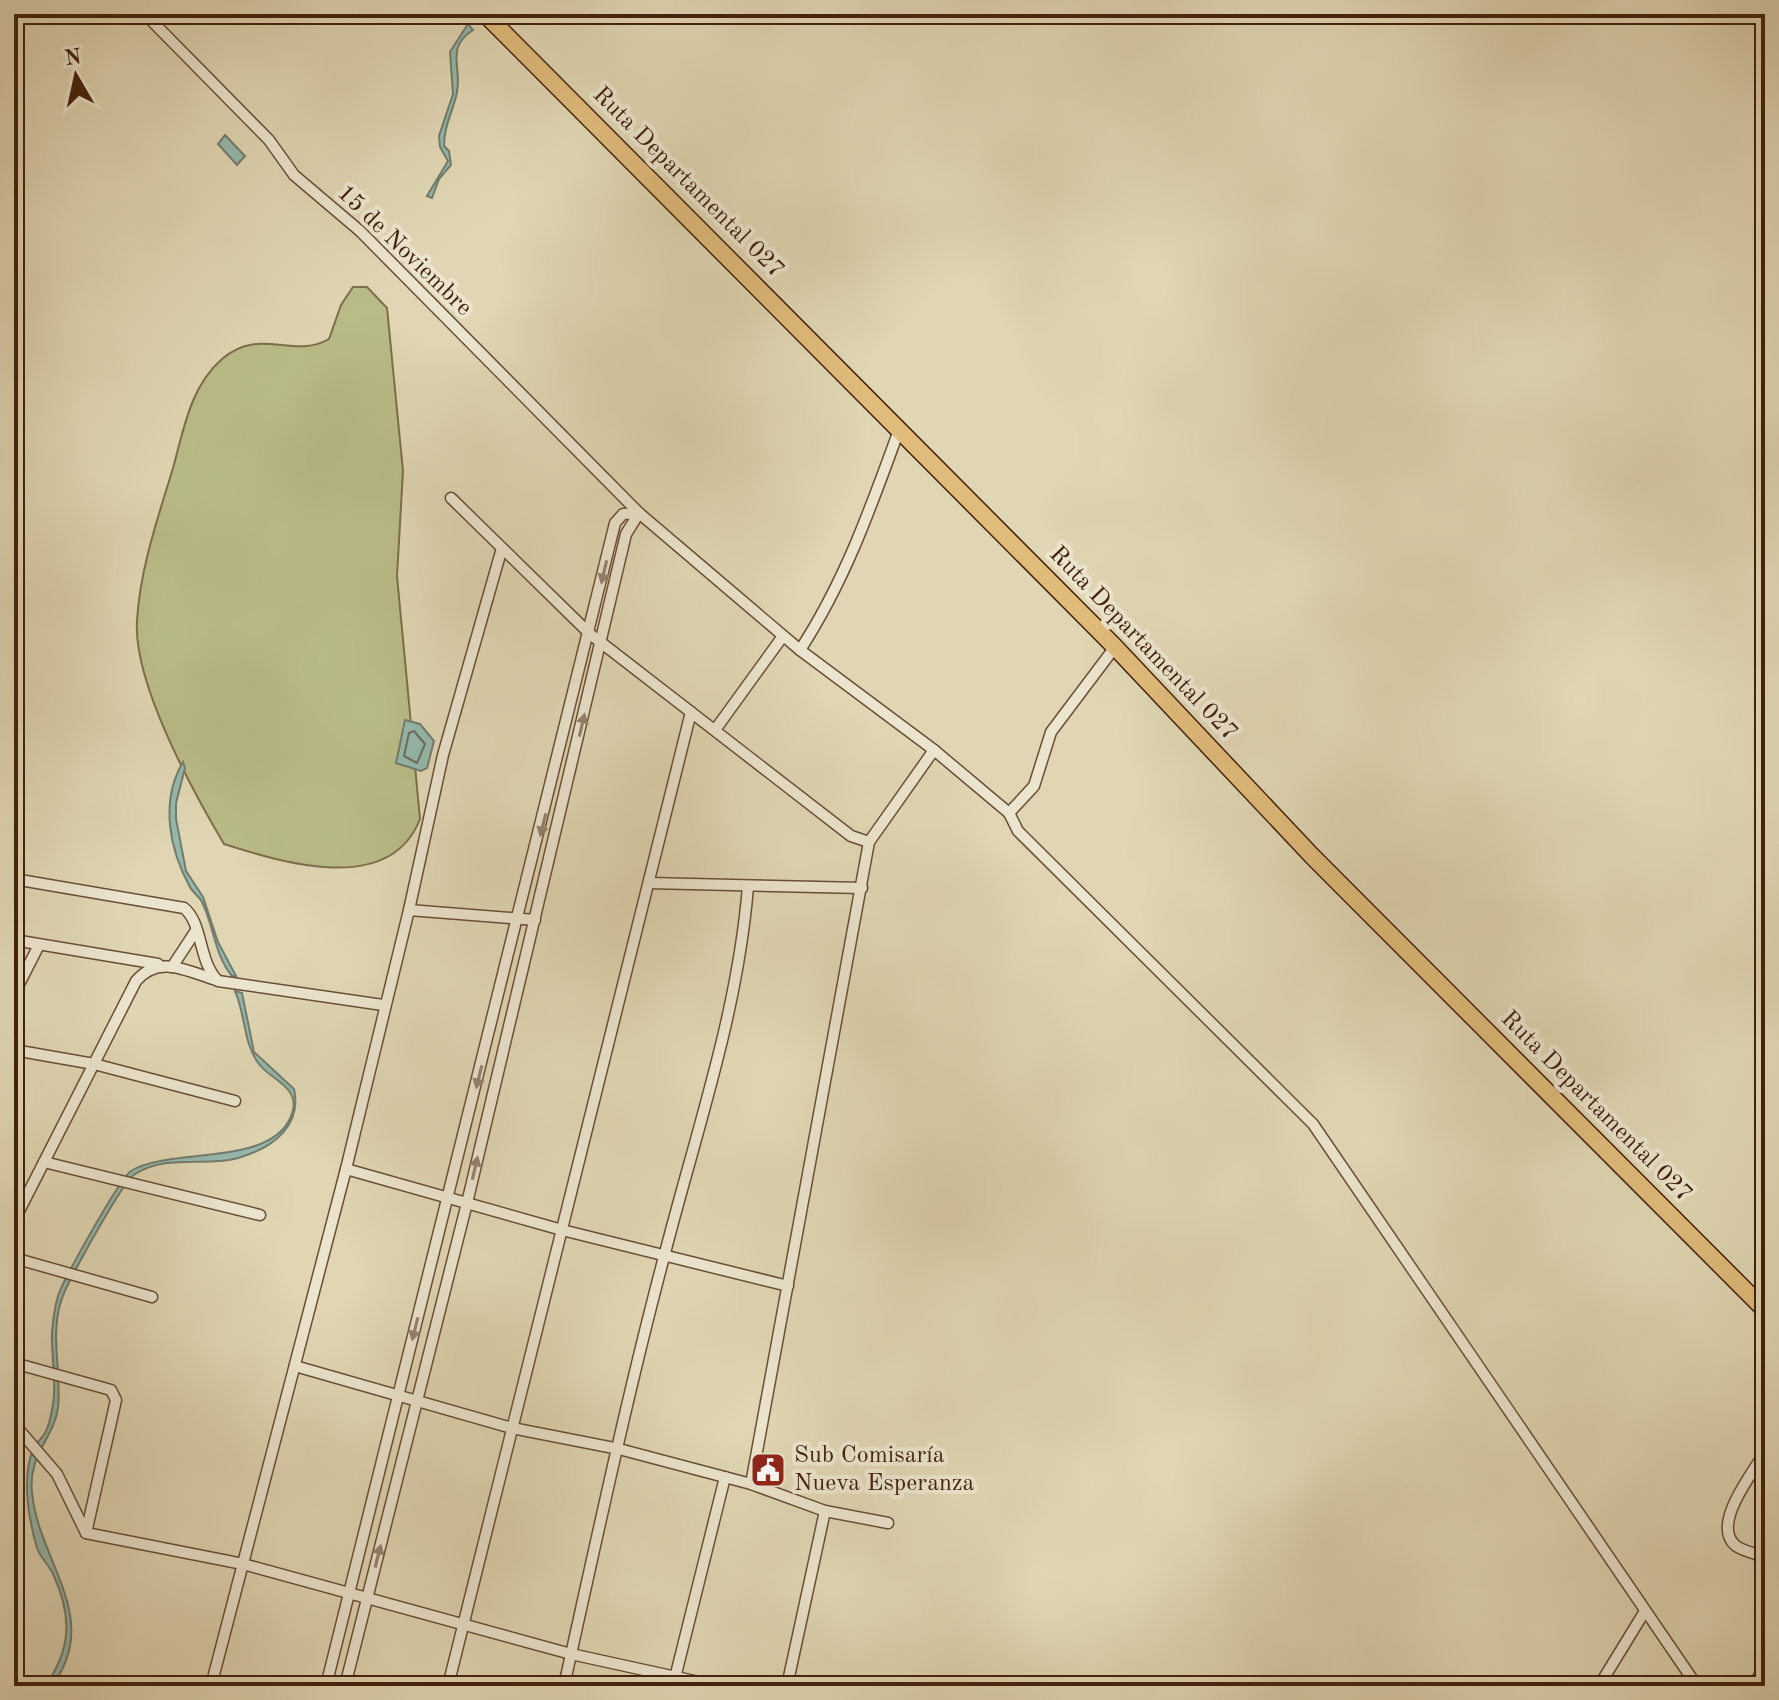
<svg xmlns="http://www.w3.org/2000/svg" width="1779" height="1700" viewBox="0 0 1779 1700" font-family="'Old Standard TT',serif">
	<rect width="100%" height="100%" fill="#e0d6b3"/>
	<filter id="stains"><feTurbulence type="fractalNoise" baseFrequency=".0025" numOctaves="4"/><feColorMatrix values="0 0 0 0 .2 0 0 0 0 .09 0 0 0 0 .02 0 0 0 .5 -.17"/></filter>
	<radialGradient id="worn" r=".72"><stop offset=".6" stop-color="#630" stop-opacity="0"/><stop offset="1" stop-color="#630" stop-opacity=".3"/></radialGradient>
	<!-- green -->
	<path fill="#b9bc88" stroke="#7e6e4a" stroke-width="2" d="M353,287H367L387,308L403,471L397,576L420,819C390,896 284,863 224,844C192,790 133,682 137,621C140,568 158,518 173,468C184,429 190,387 222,359C260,326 293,360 329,339L341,305Z"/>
	<!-- water -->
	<g fill="#94b9ad" stroke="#737c6d" stroke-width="2">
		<path d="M468,24L473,30C445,48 462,67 457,92C453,112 444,125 444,146L449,151L451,165L439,179L432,198L427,196L448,161L440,147L439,136L453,94L450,52Z"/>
		<path d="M225,135L245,156L237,165L218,144Z"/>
		<path d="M405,720L420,724L434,741L427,768L421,771L396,763Z"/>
		<path d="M183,762L185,768L176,803V819L186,871L203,897L218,942L236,976H232C214,954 214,926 202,902C199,896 193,893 190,887C169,849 160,801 183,762Z"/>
		<path d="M235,991L242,993L254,1052L294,1089C302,1125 274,1147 241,1157C209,1168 168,1153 135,1174C122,1182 72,1275 64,1293C48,1330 62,1370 58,1408C54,1438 28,1454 32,1492C38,1562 103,1617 52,1686H45C72,1649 72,1615 53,1574C49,1565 40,1557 37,1548C29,1520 22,1481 32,1452C34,1444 41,1440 45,1433C49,1426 52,1411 53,1404C57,1380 51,1356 52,1332C53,1320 55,1306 58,1296C63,1280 120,1178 131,1171C170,1146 279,1169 293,1110C298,1086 271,1080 259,1064C243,1043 246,1016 235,991Z"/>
	</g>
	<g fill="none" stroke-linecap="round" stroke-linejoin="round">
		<!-- shore -->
		<path stroke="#6b6d5d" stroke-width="2" d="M414,731L425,744L417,763L404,756L409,733Z"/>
		<defs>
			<g id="street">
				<path d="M145,14L269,140L294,175L360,231L639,513L800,650C845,581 871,507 899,430"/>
				<path d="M451,498L590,634L851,836L869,842"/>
				<path d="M800,650L934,750L1009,813L1034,786L1051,732L1115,647"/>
				<path d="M715,730L783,636"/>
				<path d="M1009,813L1018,831L1313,1124L1697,1686"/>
				<path d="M14,879L184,908C203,923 198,961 218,981L383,1005"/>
				<path d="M649,883L862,888"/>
				<path d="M409,910L443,755L502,548"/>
				<path d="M14,940L158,964"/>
				<path d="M172,967L195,932"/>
				<path d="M14,994L39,945"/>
				<path d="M14,1050L94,1064L235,1101"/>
				<path d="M44,1162L260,1215"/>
				<path d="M346,1169L562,1230L788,1286"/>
				<path d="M14,1221L136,981C159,954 187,971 216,980"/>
				<path d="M14,1258L152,1297"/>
				<path d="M14,1363L111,1390L116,1400L86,1533"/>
				<path d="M295,1366L512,1428L619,1449L751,1484L825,1511L787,1686"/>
				<path d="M14,1424L57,1474L86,1533L243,1564L571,1654L717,1686"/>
				<path d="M1765,1452C1753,1473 1710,1525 1736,1546C1743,1551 1757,1554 1765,1557"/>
				<path d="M751,1484L869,842L934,750"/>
				<path d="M825,1511L888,1523"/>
				<path d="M211,1686L346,1169L409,910L535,920"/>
				<path d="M326,1686L615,523L623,514L639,513"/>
				<path d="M345,1686L467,1203L626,534L639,513"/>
				<path d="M448,1686L691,712"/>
				<path d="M564,1686C596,1542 627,1396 665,1253C696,1132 738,1012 748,886"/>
				<path d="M673,1686L725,1477"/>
				<path d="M1599,1686L1645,1611"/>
				<path d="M1753,1686L1765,1666"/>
			</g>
			<path id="primary" d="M485,14L1115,647L1313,857L1765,1310"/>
		</defs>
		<!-- street casing -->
		<use href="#street" stroke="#6a4e36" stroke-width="13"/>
		<!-- primary casing -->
		<use href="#primary" stroke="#42210d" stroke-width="19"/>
		<!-- street -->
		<use href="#street" stroke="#ebe4ce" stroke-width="10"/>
		<!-- primary -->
		<use href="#primary" stroke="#e0bb7a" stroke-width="16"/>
	</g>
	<!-- one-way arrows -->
	<defs><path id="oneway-solid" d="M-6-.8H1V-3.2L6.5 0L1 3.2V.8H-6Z" transform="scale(2)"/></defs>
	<g fill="#96826e">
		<use href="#oneway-solid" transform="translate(604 572) rotate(103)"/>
		<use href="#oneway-solid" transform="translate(582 725) rotate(-77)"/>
		<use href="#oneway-solid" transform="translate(543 825) rotate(104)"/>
		<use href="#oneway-solid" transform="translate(479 1077) rotate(104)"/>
		<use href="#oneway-solid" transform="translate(475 1168) rotate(-77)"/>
		<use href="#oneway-solid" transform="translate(415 1329) rotate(104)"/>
		<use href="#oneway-solid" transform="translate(378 1556) rotate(-76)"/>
	</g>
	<!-- icons -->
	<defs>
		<symbol id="civic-square" viewBox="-11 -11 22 22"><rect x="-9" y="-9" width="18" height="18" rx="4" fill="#8f2418" stroke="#ebe4ce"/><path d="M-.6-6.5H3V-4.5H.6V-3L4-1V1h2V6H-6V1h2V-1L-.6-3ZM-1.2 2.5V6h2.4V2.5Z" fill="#fff"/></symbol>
	</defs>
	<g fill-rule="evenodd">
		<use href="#civic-square" x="748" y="1450" width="40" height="40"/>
	</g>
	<g text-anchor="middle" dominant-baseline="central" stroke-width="8" stroke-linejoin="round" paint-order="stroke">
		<!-- street labels -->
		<g font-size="24" fill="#42210d" stroke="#ebe4ce">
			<text transform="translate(688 183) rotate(45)">Ruta Departamental 027</text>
			<text transform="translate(404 251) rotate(44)">15 de Noviembre</text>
			<text transform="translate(1143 644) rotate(46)">Ruta Departamental 027</text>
			<text transform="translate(1596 1107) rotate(45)">Ruta Departamental 027</text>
		</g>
		<!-- poi labels -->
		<g font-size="24" fill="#42210d" stroke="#ebe4ce" text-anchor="start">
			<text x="794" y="1456">Sub Comisaría<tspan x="794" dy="28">Nueva Esperanza</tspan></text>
		</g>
	</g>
	<!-- margin -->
	<rect width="1779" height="1700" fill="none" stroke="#e0d6b3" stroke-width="48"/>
	<rect x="16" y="16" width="1747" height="1668" fill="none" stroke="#42210d" stroke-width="4"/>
	<rect x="24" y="24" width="1731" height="1652" fill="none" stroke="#42210d" stroke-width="2"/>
	<!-- north arrow -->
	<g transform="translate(76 76) rotate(351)" stroke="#ebe4ce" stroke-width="6" paint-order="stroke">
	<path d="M0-6L14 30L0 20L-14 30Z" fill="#42210d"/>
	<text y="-12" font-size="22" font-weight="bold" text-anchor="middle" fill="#42210d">N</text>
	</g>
	<rect width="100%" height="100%" filter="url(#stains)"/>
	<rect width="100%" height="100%" fill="url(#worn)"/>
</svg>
